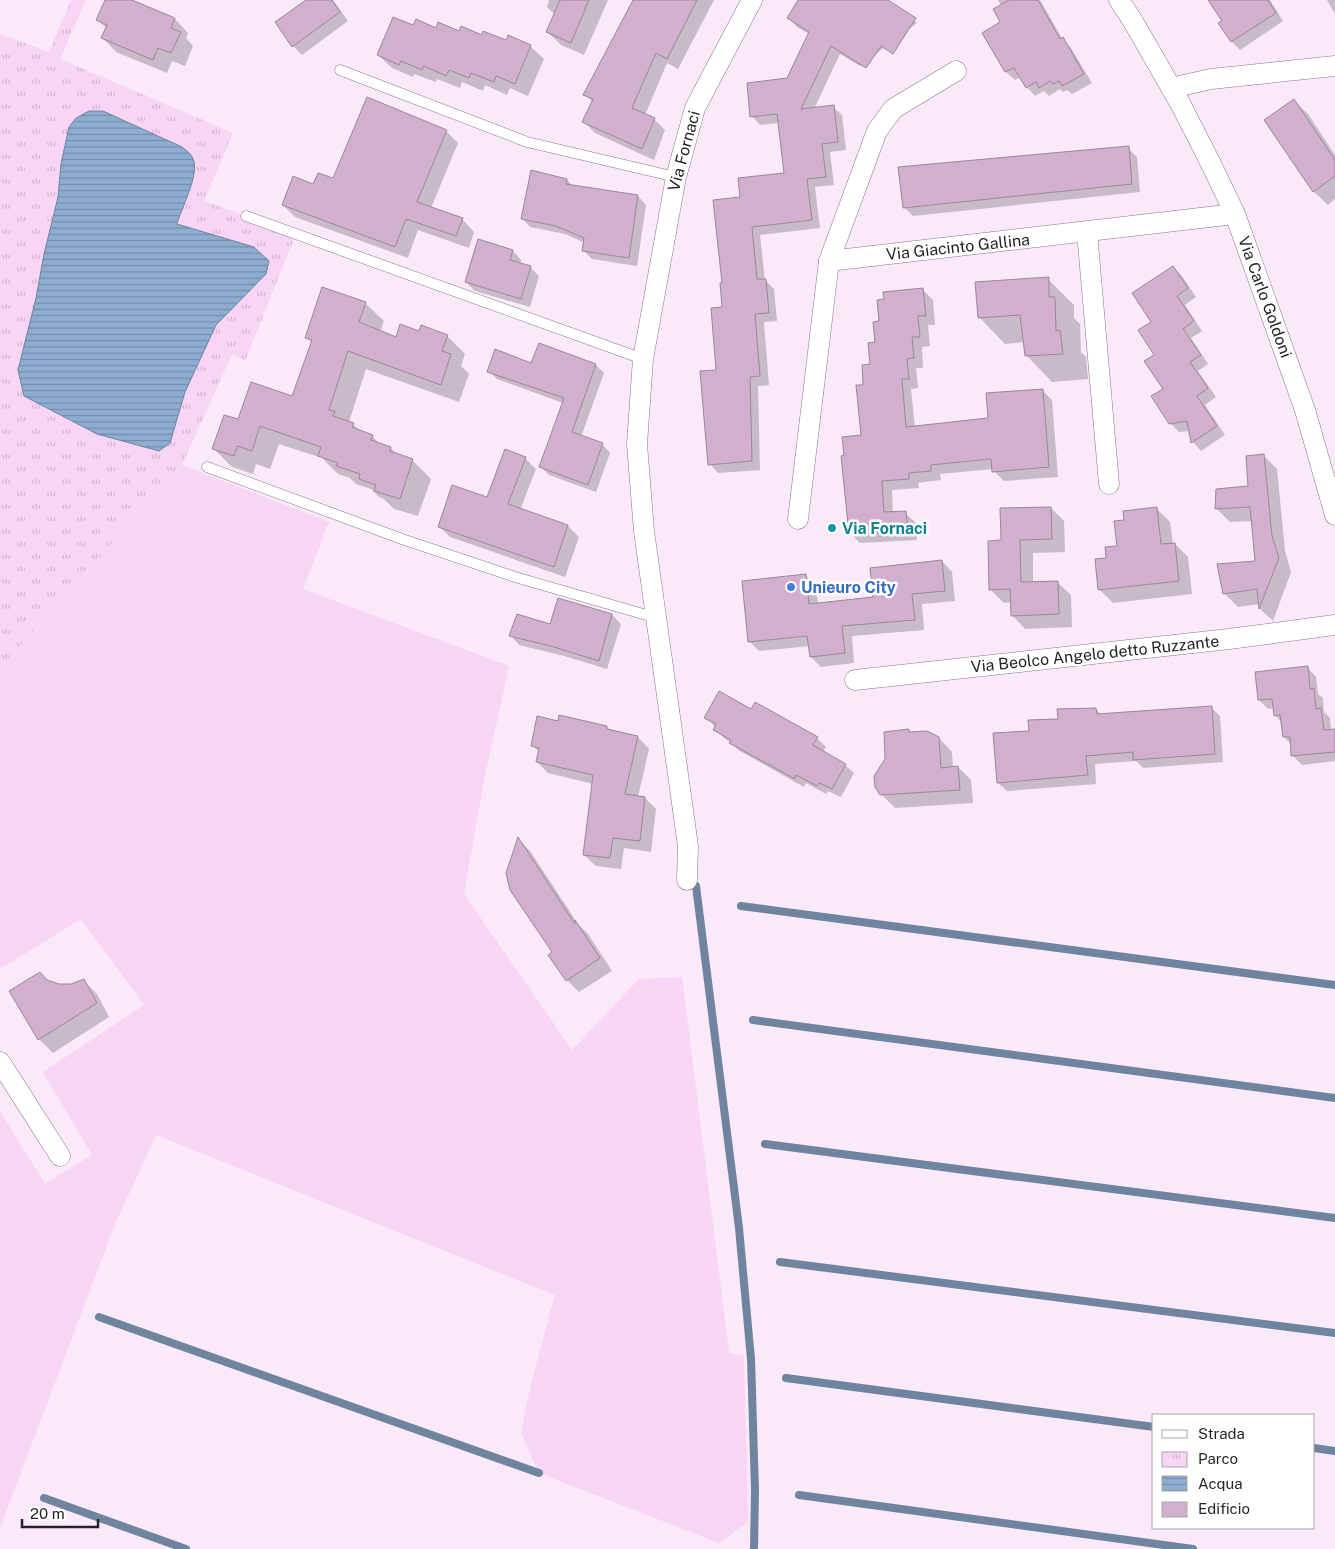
<svg xmlns="http://www.w3.org/2000/svg" width="1335" height="1549" viewBox="0 0 1335 1549" font-family="'Public Sans',sans-serif">
	<defs>
		<pattern id="park-tufts" width="24" height="20" patternUnits="userSpaceOnUse" patternTransform="scale(1.25)"><rect width="24" height="20" fill="#f8d4f5"/><path d="M3 7l-1-3M5 7V3M7 7l1-3M15 17l-1-3M17 17v-4M19 17l1-3" fill="none" stroke="#d5b6d2"/></pattern>
		<pattern id="water-rules" width="6" height="5" patternUnits="userSpaceOnUse" patternTransform="scale(1.25)"><rect width="6" height="5" fill="#8daed0"/><path d="M0 2.5h6" fill="none" stroke="#738da9"/></pattern>
	</defs>
	<rect width="100%" height="100%" fill="#fae9f9"/>
	<!-- green -->
	<path fill="#f8d4f5" d="M182,465L329,522L303,589L509,666L484,780L464,894L572,1050L639,979L682,977L729,1353L744,1356L748,1522L719,1543L539,1473L521,1433L530,1388L555,1295L156,1135L115,1224L0,1528V1111L45,1184L92,1155L43,1072L144,1005L81,919L0,969V668Z"/>
	<!-- park -->
	<path fill="url(#park-tufts)" d="M71,0H86L60,59L233,133L204,201L296,234L245,361L232,354L182,465L0,668V34L49,52Z"/>
	<!-- water -->
	<path fill="url(#water-rules)" stroke="#6f849e" d="M89,111H103L182,147C187,151 193,155 194,162C198,177 181,209 177,224L254,247L269,261L266,274L216,325L185,392L170,443L159,451L97,434L24,396L18,370L36,298L44,254L58,197L61,164L69,127L76,118Z"/>
	<!-- shadow -->
	<g fill="#0003">
		<path d="M113,0H132L175,19L188,33L186,38L193,46L185,66L172,61L167,73L116,52L103,38L107,29L98,20Z"/>
		<path d="M308,0H333L348,21L302,55L293,46Z"/>
		<path d="M548,0H608L584,55L561,45L548,32L555,15L547,7L549,2Z"/>
		<path d="M634,0H714L678,69L667,63L645,115L654,119L665,130L654,160L595,133L584,122L593,102L585,95Z"/>
		<path d="M800,0H886L908,14L917,23L860,66L840,54L814,109L833,107L842,115L846,150L830,152L834,185L815,187L820,228L760,235L765,280L774,289L777,321L764,322L769,385L758,386L760,470L718,473L710,464L724,308V284L741,198L785,174L779,123L760,125L752,116L788,79L809,34L797,27L789,18Z"/>
		<path d="M998,0H1040L1063,40L1071,48L1092,83L1072,94L1067,90L1063,92L1060,89L1049,96L1044,91L1035,96L1027,87L1021,77L1015,80L1006,72L984,33L1002,23L1001,5Z"/>
		<path d="M1230,0H1270L1283,21L1240,50L1232,42L1220,23L1224,21Z"/>
		<path d="M1327,0H1335V14Z"/>
		<path d="M413,27L460,32L530,46L544,59L528,96L510,88L507,95L485,85L483,91L462,82L460,88L437,79L436,82L414,74L413,77L392,68L378,55Z"/>
		<path d="M1294,101L1308,114L1335,155V199L1328,205L1314,192L1265,120Z"/>
		<path d="M446,131L458,143L431,208L462,219L474,232L469,248L418,230L408,258L295,217L283,205L333,180Z"/>
		<path d="M1128,148L1137,157L1140,192L913,216L904,207Z"/>
		<path d="M532,172L567,180L573,186L638,196L646,205L637,266L592,259L584,251L585,243L565,234L530,227L522,218Z"/>
		<path d="M513,251L521,260L520,264L530,267L539,276L530,307L475,291L466,282Z"/>
		<path d="M1173,267L1182,276L1196,297L1185,305L1202,331L1191,338L1208,364L1198,371L1216,397L1205,405L1225,435L1201,451L1193,442L1190,431L1179,432L1170,423L1164,389L1156,355L1152,322Z"/>
		<path d="M1048,279L1074,305V318L1080,324L1081,352L1086,357L1088,379L1052,382L1027,356L1025,342L1005,344L980,318Z"/>
		<path d="M923,290L933,300L935,325H928L930,346L922,347L923,368H916L918,388L911,389L915,427L990,419L1042,390L1052,400L1058,477L1004,481L994,471L993,469L940,474L941,480L918,483L919,488L892,490L893,513H905L915,522L917,540L860,543L850,533L846,456L863,436L865,386L871,365L880,323Z"/>
		<path d="M365,303L384,321L380,332L397,338L420,332L447,336L465,354L461,366L469,374L459,402L366,369L349,422L353,424L361,432L372,436L381,445L391,448L397,455L412,460L431,479L418,516L394,509L384,499L379,497L371,489L356,484L350,478L338,474L322,458L279,444L270,469L256,464L253,474L232,467L214,449L238,421L293,398L312,343L307,337Z"/>
		<path d="M539,345L596,365L604,373L581,437L602,444L610,453L596,492L549,475L541,467L563,403L497,379L489,371L532,365Z"/>
		<path d="M1264,456L1277,469L1285,551L1291,572L1273,621L1260,609V604L1238,607L1224,593L1256,562L1253,521L1230,522L1216,508L1250,487Z"/>
		<path d="M525,458L536,469L520,510L568,526L579,537L565,577L450,537L439,526L488,498Z"/>
		<path d="M1051,508L1064,521L1065,552L1033,553V583L1057,582L1071,595L1072,627L1025,629L1012,615L1011,602L1004,603L990,589L1002,542Z"/>
		<path d="M1157,509L1170,522L1173,544H1175L1188,557L1192,594L1113,603L1099,589L1107,560L1118,547L1126,521Z"/>
		<path d="M942,561L952,572L955,601L922,604L924,630L852,636L854,663L821,667L811,657L810,646L759,651L749,641L806,576L816,586L818,605L874,598Z"/>
		<path d="M558,600L612,615L621,624L607,669L564,656L519,645L511,636L551,625Z"/>
		<path d="M1308,668L1316,677L1318,694L1323,698L1324,712L1330,718L1331,730H1335V761L1302,765L1293,756L1292,745L1284,737L1282,723L1275,715L1274,708L1268,709L1259,700Z"/>
		<path d="M1211,707L1220,716L1223,762L1143,768L1136,761L1095,764L1096,784L1007,791L998,783L1030,732L1059,720L1096,709L1101,715Z"/>
		<path d="M751,711L817,738L826,747L823,752L845,765L854,773L841,797L828,791L826,794L806,783L804,787L740,751L730,742L724,738L715,729L716,727L706,718Z"/>
		<path d="M559,723L607,727L611,731L638,737L649,749L638,797L645,798L656,809L651,852L624,848L621,869L596,866L584,855L593,784L548,773L537,762L539,752L532,745Z"/>
		<path d="M908,731L911,733L939,738L952,752L953,768L958,767L971,780L973,803L895,808L881,794Z"/>
		<path d="M518,839L530,851L578,924L588,934L612,971L579,992L567,980L553,953Z"/>
		<path d="M84,981L97,994L109,1017L53,1053L39,1039L10,991L59,986H72Z"/>
	</g>
	<g fill="none" stroke-linecap="round" stroke-linejoin="round">
		<!-- stream -->
		<g stroke="#6f849e" stroke-width="8">
			<path d="M696,886L739,1228L751,1359L755,1490L754,1549"/>
			<path d="M741,906L1335,985"/>
			<path d="M753,1020L1335,1098"/>
			<path d="M765,1144L1335,1218"/>
			<path d="M780,1262L1335,1333"/>
			<path d="M99,1317L539,1473"/>
			<path d="M786,1378L1154,1427"/>
			<path d="M1314,1448L1335,1451"/>
			<path d="M799,1495L1193,1549"/>
			<path d="M44,1498L186,1549"/>
		</g>
	</g>
	<!-- building -->
	<g fill="#d2aecf" stroke="#988997">
		<path d="M105,0H132L175,18L171,28L181,32L171,53L158,48L153,60L101,38L107,25L96,20Z"/>
		<path d="M306,0H332L340,12L292,47L275,22Z"/>
		<path d="M560,0H589L571,43L546,32Z"/>
		<path d="M633,0H697L667,59L656,53L632,108L655,118L642,149L582,122L593,99L583,95Z"/>
		<path d="M798,0H888L916,18L893,54L881,46L866,68L831,46L801,109L834,105L838,142L822,144L826,177L807,179L812,220L752,227L757,279H766L769,313L755,314L760,376L750,377L752,461L708,465L700,371L716,370L711,308L722,307L720,283H722L713,200L740,197L738,178L784,173L777,114L750,117L747,83L787,78L809,32L787,18Z"/>
		<path d="M1009,0H1038L1060,39L1063,37L1084,74L1062,86L1059,81L1053,84L1050,81L1039,88L1036,82L1026,88L1014,68L1005,72L982,33L1000,22L993,9Z"/>
		<path d="M1208,0H1268L1276,13L1231,42L1218,23L1222,21Z"/>
		<path d="M393,17L413,25L416,19L436,28L438,22L459,31L461,26L482,35L483,31L506,40L508,35L531,45L515,84L496,76L494,82L471,73L469,78L449,70L446,76L424,66L422,70L401,61L399,65L377,55Z"/>
		<path d="M367,97L447,130L417,202L463,218L456,236L406,219L395,247L282,205L293,176L313,184L318,173L333,178Z"/>
		<path d="M1294,99L1335,160V176L1313,192L1264,120Z"/>
		<path d="M1129,146L1132,184L903,208L898,167Z"/>
		<path d="M531,170L567,179L566,184L638,195L629,258L582,251L584,238L556,226L521,219Z"/>
		<path d="M478,239L513,250L510,260L531,266L521,299L465,282Z"/>
		<path d="M1173,266L1188,288L1177,296L1194,321L1183,329L1201,355L1190,362L1208,388L1197,396L1217,426L1191,443L1187,421L1169,424L1151,396L1163,389L1144,361L1154,355L1138,330L1151,322L1132,293Z"/>
		<path d="M1049,277V297H1055L1056,331L1060,330L1063,354L1025,356L1020,315L978,318L975,282Z"/>
		<path d="M322,287L366,302L359,322L396,337L400,324L419,331L421,325L448,335L442,351L451,354L441,385L348,351L329,410L335,411L333,416L354,423L352,427L373,435L371,440L391,447L390,451L413,459L400,499L374,491L376,485L359,479L360,474L336,466L338,463L318,456L321,447L260,426L252,451L238,446L234,456L212,449L224,415L238,419L251,382L292,396L312,340L305,338Z"/>
		<path d="M923,288L926,316H918L920,337H912L914,358L907,359L909,379H902L906,427L988,418L986,393L1043,389L1049,467L992,472L991,459L931,465V471L909,473V479L882,481L884,512L906,511L908,531L849,534L841,456L844,455L842,437L861,435L856,385H863L862,365L870,364L868,343L875,342L873,322L879,321L877,300L884,299L883,292Z"/>
		<path d="M539,343L596,364L572,432L603,443L588,485L539,467L564,398L487,372L495,349L531,363Z"/>
		<path d="M505,449L526,457L508,504L568,525L554,567L438,527L452,485L487,497Z"/>
		<path d="M1264,454L1272,536L1279,558L1259,609L1257,589L1223,594L1217,564L1255,561L1250,507L1215,509L1216,489L1248,486L1246,456Z"/>
		<path d="M1051,507L1052,539L1020,540L1021,582L1058,581L1059,614L1011,616L1010,589L989,590L988,541L1001,540L1000,508Z"/>
		<path d="M1157,507L1161,544L1175,543L1179,581L1098,590L1095,559L1106,558L1105,547L1117,546L1114,521L1124,520L1123,511Z"/>
		<path d="M942,560L945,591L912,594L915,620L842,626L845,653L810,657L807,636L748,642L742,581L806,574L809,604L873,597L870,568Z"/>
		<path d="M558,598L612,614L599,661L554,647L509,636L517,614L550,624Z"/>
		<path d="M1308,666L1310,689L1314,688L1316,709L1321,708L1324,730L1335,729V752L1291,756L1290,737H1283L1280,715L1274,716L1272,699L1258,700L1255,672Z"/>
		<path d="M719,691L751,709L755,702L818,737L813,745L846,764L832,789L819,783L817,786L796,775L795,779L729,743L731,740L713,730L716,724L704,718Z"/>
		<path d="M1212,706L1215,754L1133,760V752L1086,756L1088,775L997,783L993,733L1029,731L1028,720L1058,719L1057,709L1096,708L1097,714Z"/>
		<path d="M559,715L607,726V729L638,736L625,794L645,797L640,841L613,838L610,858L583,855L593,775L536,762L539,748L531,746L537,716L558,721Z"/>
		<path d="M909,729V732L927,731L939,737L941,768L958,766L960,790L880,795L875,787L874,776L885,759L884,732Z"/>
		<path d="M518,837L575,924V920L600,958L566,981L548,955L552,952L510,890L506,873Z"/>
		<path d="M40,972L47,980L59,984H71L84,979L97,1003L38,1040L9,991Z"/>
	</g>
	<g fill="none" stroke-linecap="round" stroke-linejoin="round">
		<defs>
			<g id="lane">
				<path d="M340,70L527,142L676,177"/>
				<path d="M246,216L643,359"/>
				<path d="M207,467L402,539L515,577L657,618"/>
			</g>
			<g id="street">
				<path d="M1119,0L1134,23L1181,105L1211,164L1235,214L1305,410L1335,515"/>
				<path d="M1171,88L1211,79L1335,66"/>
				<path d="M1087,232L1109,484"/>
				<path d="M829,261L1235,214"/>
				<path d="M798,519L829,261L877,131L893,109L956,71"/>
				<path d="M855,680L1229,639L1335,625"/>
				<path d="M687,880L688,846L644,531L637,444L643,359L676,177L695,108L752,0"/>
				<path d="M0,1062L60,1156"/>
			</g>
		</defs>
		<!-- lane casing -->
		<use href="#lane" stroke="#877886" stroke-width="11"/>
		<!-- street casing -->
		<use href="#street" stroke="#877886" stroke-width="21"/>
		<!-- lane -->
		<use href="#lane" stroke="#fff" stroke-width="10"/>
		<!-- street -->
		<use href="#street" stroke="#fff" stroke-width="20"/>
	</g>
	<!-- markers -->
	<circle fill="#0f9aa8" stroke="#fff" stroke-width="2" cx="832" cy="528" r="5"/>
	<circle fill="#3f7fe0" stroke="#fff" stroke-width="2" cx="791" cy="587" r="5"/>
	<g text-anchor="middle" dominant-baseline="central" stroke-width="5" stroke-linejoin="round" paint-order="stroke">
		<!-- street labels -->
		<g font-size="16" fill="#282228" stroke="#fff">
			<text transform="translate(684 151) rotate(-75)">Via Fornaci</text>
			<text transform="translate(958 247) rotate(-6)">Via Giacinto Gallina</text>
			<text transform="translate(1265 297) rotate(70)">Via Carlo Goldoni</text>
			<text transform="translate(1095 654) rotate(-6)">Via Beolco Angelo detto Ruzzante</text>
		</g>
		<!-- culture labels -->
		<g font-size="16" font-weight="bold" fill="#0d838f" stroke="#fff" text-anchor="start">
			<text x="842" y="528">Via Fornaci</text>
		</g>
		<!-- shop labels -->
		<g font-size="16" font-weight="bold" fill="#366cbe" stroke="#fff" text-anchor="start">
			<text x="801" y="587">Unieuro City</text>
		</g>
	</g>
	<!-- legend -->
	<rect x="1152" y="1414" width="162" height="115" fill="#ffffff" stroke="#a9a7a9"/>
	<rect x="1162" y="1430" width="25" height="8" fill="#ffffff" stroke="#a9a7a9"/>
	<text x="1198" y="1439" font-size="15" fill="#282228">Strada</text>
	<rect x="1162" y="1452" width="25" height="15" fill="url(#park-tufts)" stroke="#a9a7a9"/>
	<text x="1198" y="1464" font-size="15" fill="#282228">Parco</text>
	<rect x="1162" y="1476" width="25" height="15" fill="url(#water-rules)" stroke="#a9a7a9"/>
	<text x="1198" y="1489" font-size="15" fill="#282228">Acqua</text>
	<rect x="1162" y="1502" width="25" height="15" fill="#d2aecf" stroke="#a9a7a9"/>
	<text x="1198" y="1514" font-size="15" fill="#282228">Edificio</text>
	<!-- scale -->
	<path d="M22 1519v8h76v-8" fill="none" stroke="#282228" stroke-width="2.5"/>
	<text x="30" y="1519" font-size="15" fill="#282228" stroke="#ffffff" stroke-width="4" paint-order="stroke">20 m</text>
</svg>
